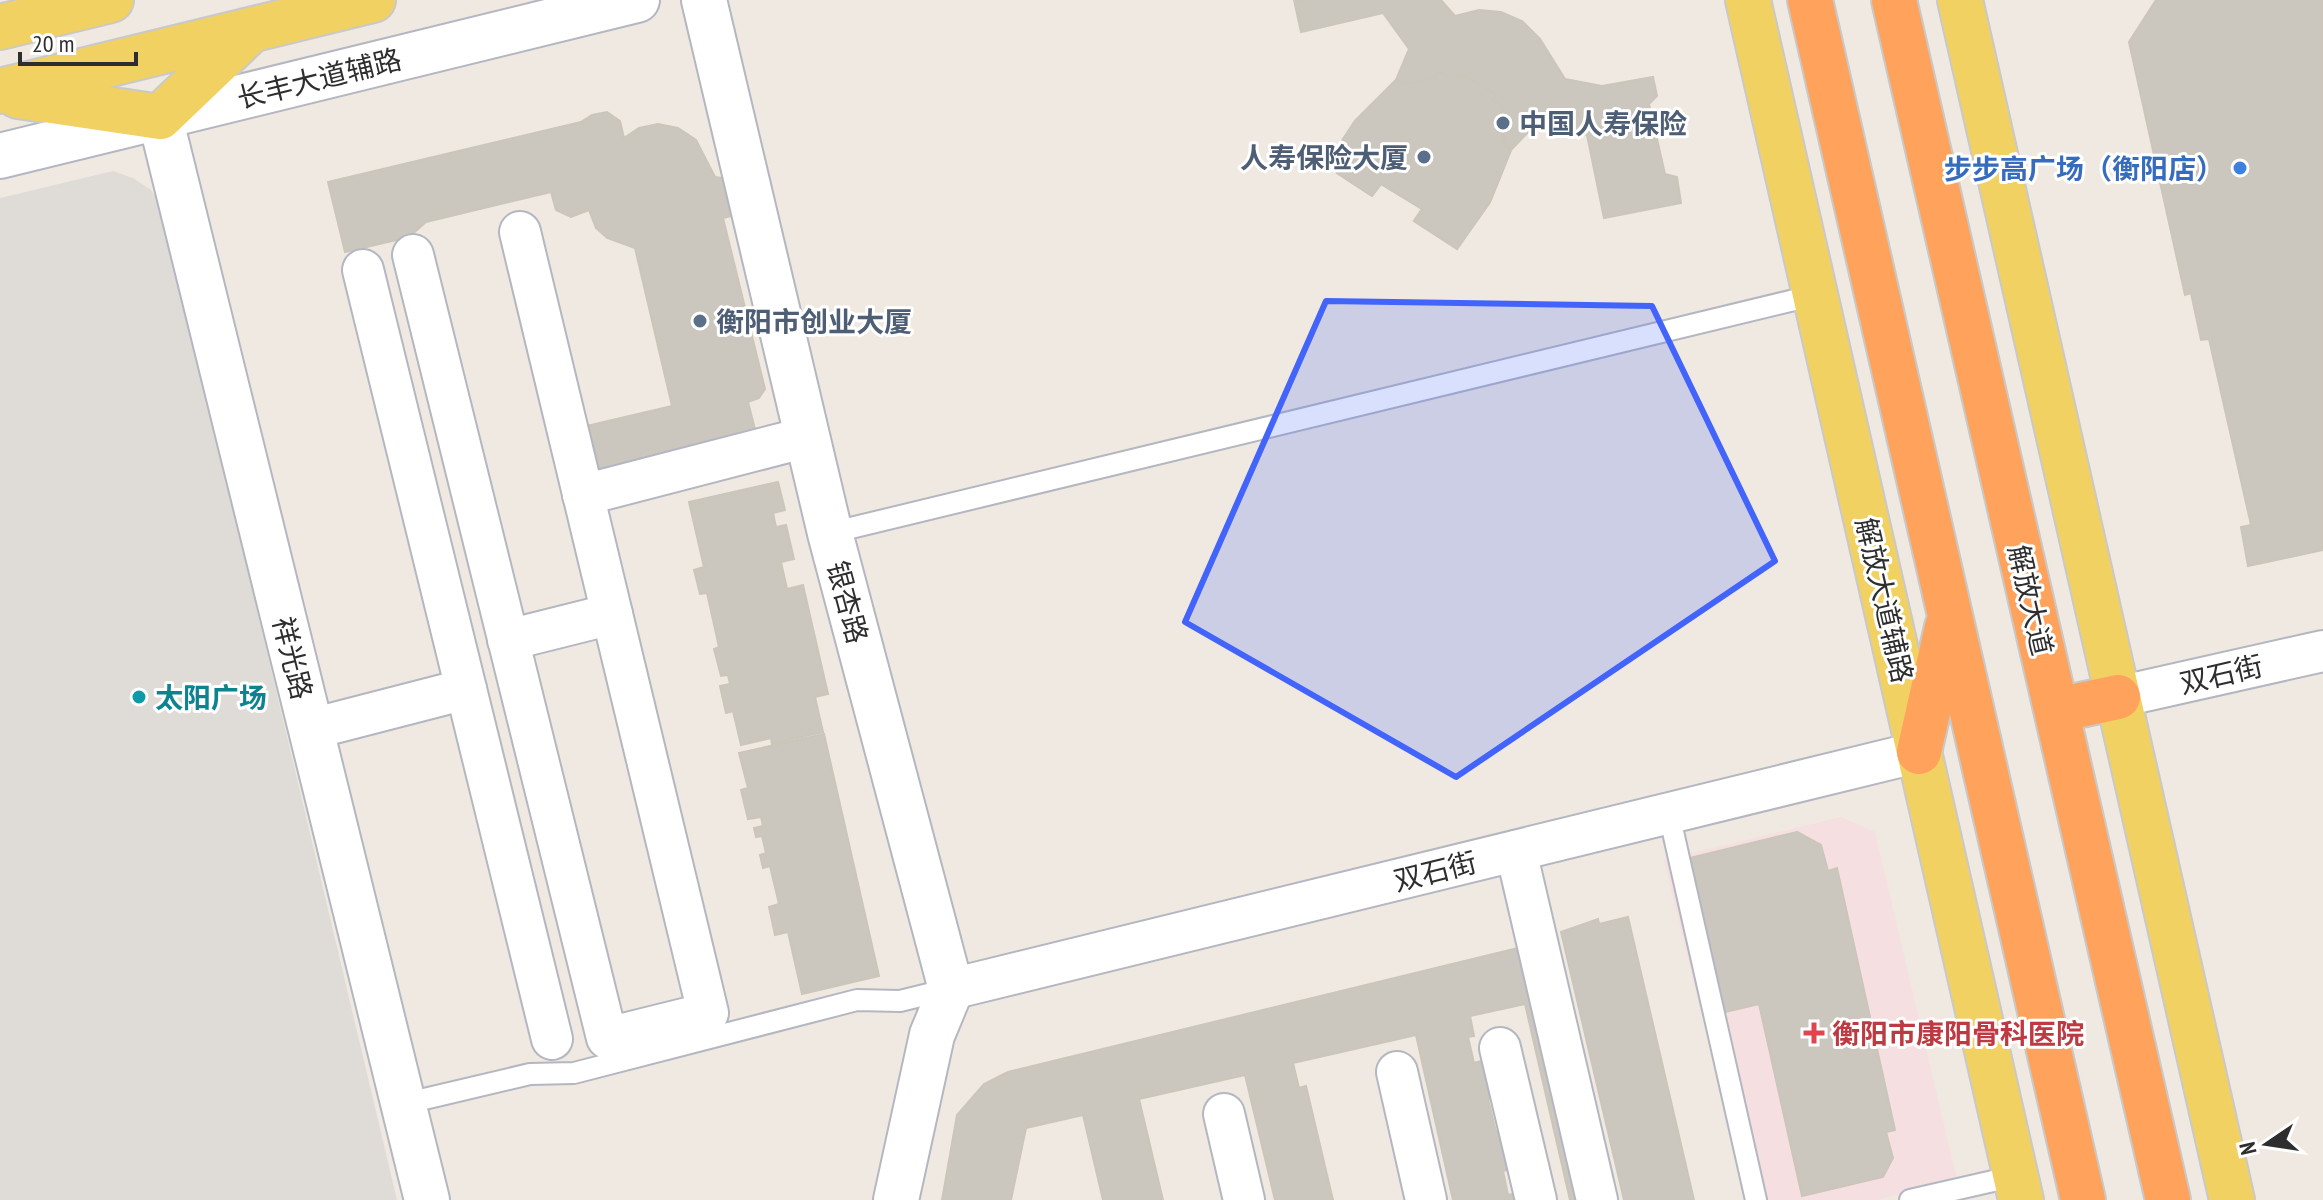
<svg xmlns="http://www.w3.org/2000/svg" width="2323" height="1200" viewBox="0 0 2323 1200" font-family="'PT Sans Narrow','Noto Sans SC',sans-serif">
	<rect width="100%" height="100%" fill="#efe9e1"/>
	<!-- medical -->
	<path fill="#f5dfe0" d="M1841,817L1875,832L1957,1180L1877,1200H1747L1664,860Z"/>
	<!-- plaza -->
	<path fill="#dfdcd8" d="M113,171L133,178L151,190L161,205L397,1200H0V198Z"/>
	<!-- building -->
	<g fill="#cbc7bf" stroke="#cbc5ba" stroke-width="2">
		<path d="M1294,0H1441L1455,16L1479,10L1501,12L1522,21L1540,39L1565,79L1602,86L1653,77L1657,96L1649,104L1665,174L1677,177L1681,203L1604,218L1587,135L1534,126L1511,150L1490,202L1457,249L1414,221L1422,209L1381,184L1372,196L1337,173L1346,161L1334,153L1355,121L1396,80L1409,49L1383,13L1301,32Z"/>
		<path d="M2156,0H2323V550L2248,566L2241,527L2251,525L2209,339L2201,340L2191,293L2185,295L2129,42Z"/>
		<path d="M1438,71L1456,81L1461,74L1496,94L1492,100L1504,108V145L1511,150L1490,202L1457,249L1414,221L1422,209L1381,184L1372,196L1337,173L1346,161L1334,153L1355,121L1396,80L1404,84L1435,77Z"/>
		<path d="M607,112L620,121L624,138L639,128L658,124L678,128L696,140L715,177L728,179L736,215L723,218L765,389L759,398L748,402L756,433L589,472L578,428L672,406L635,248L607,238L596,228L589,210L571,217L556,210L551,192L426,222L409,237L345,252L328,182L581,122L592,115Z"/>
		<path d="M778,482L785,510L773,513L776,527L786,525L794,559L781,562L787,589L803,585L828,694L815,697L823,732L772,744L771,738L741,745L733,711L726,713L720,686L730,684L728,675L721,676L714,649L719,647L707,593L700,594L694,570L704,567L689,502Z"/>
		<path d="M824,734L879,976L802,994L788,932L775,935L769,907L779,904L770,866L763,868L760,855L766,853L762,836L756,837L754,828L763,826L761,817L748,819L741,790L748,788L739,753Z"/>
		<path d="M1797,832L1821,845L1828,871L1837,868L1895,1130L1886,1132L1893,1158L1883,1177L1802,1196L1759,1004L1725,1012L1690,858Z"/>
		<path d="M1628,917L1694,1200H1624L1561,932L1598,919L1599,924Z"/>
		<path d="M1530,945L1591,1200H1570L1525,1004L1470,1016L1474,1036L1468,1037L1474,1063L1488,1059L1497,1097L1488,1099L1496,1132L1506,1130L1515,1168L1503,1171L1508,1195L1522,1192L1524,1200H1453L1416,1035L1293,1063L1299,1088L1306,1086L1333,1200H1275L1245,1075L1139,1099L1163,1200H1103L1083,1115L1026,1128L1011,1200H942L957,1115L984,1084L1008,1072Z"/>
	</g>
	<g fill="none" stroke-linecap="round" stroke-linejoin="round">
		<defs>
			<g id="lane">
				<path d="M830,533L1815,295"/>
				<path d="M1669,814L1756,1200"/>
				<path d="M403,1104L530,1074L574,1073L857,1000L900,1001L949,989"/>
				<path d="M1910,1200L2015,1176"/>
			</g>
			<g id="street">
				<path d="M413,255L607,1038L708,1013L520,232"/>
				<path d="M363,270L552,1039"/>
				<path d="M583,495L807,437"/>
				<path d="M508,640L612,614"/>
				<path d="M2118,697L2323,651"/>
				<path d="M311,729L466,689"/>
				<path d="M1516,851L1597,1200"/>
				<path d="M951,989L1919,752"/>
				<path d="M1500,1048L1536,1200"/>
				<path d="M1397,1072L1426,1200"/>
				<path d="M1224,1114L1244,1200"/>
			</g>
			<g id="secondary">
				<path d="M704,0L830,533L951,989L932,1035L896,1200"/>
				<path d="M160,117L427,1200"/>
				<path d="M0,156L637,0"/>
			</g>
			<g id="primary">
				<path d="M1748,0L2021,1200"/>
				<path d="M1960,0L2232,1200"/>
				<path d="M0,27L111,0"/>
				<path d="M0,91L373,0"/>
				<path d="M18,96L160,117L250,31"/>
			</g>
			<g id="highway">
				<path d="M1810,0L2083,1200"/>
				<path d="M1894,0L2168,1200"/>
				<path d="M2057,710L2118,697"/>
				<path d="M1919,752L1947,627"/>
			</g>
		</defs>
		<!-- lane casing -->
		<use href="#lane" stroke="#b4b7c1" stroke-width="24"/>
		<!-- street casing -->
		<use href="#street" stroke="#b4b7c1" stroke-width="44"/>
		<!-- secondary casing -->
		<use href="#secondary" stroke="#b4b7c1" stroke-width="48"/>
		<!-- primary casing -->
		<use href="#primary" stroke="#c9c9c9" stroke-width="48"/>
		<!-- highway casing -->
		<use href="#highway" stroke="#c9c9c9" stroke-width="48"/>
		<!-- lane -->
		<use href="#lane" stroke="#fff" stroke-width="20"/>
		<!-- street -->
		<use href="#street" stroke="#fff" stroke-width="40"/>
		<!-- secondary -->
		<use href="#secondary" stroke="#fff" stroke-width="44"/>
		<!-- primary -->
		<use href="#primary" stroke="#f2d163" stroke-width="44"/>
		<!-- highway -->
		<use href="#highway" stroke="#ffa35c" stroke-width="44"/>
	</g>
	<!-- marked area -->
	<path fill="#4264fb" fill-opacity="0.2" stroke="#4264fb" stroke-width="6" stroke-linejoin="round" d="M1326,301L1652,306L1775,561L1456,777L1185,622Z"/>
	<!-- markers -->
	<g fill="#5c6f8a" stroke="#fff" stroke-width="3">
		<circle cx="1503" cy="123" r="8"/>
		<circle cx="1424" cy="157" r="8"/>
		<circle cx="700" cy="321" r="8"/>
	</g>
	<circle fill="#3f7fe0" stroke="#fff" stroke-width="3" cx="2240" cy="168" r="8"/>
	<circle fill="#0f9aa8" stroke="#fff" stroke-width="3" cx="139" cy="697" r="8"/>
	<path fill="#e0444e" stroke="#fff" stroke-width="3" d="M1810 1021h8v8h8v8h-8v8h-8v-8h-8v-8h8z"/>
	<g text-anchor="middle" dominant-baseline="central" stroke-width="6" stroke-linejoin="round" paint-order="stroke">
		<!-- street labels -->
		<g font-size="28" fill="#2e2e2e" stroke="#fff">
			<text transform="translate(319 78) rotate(-14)">长丰大道辅路</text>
			<text transform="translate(1885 600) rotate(77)">解放大道辅路</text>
			<text transform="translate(2031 600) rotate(77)">解放大道</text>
			<text transform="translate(848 602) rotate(75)">银杏路</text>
			<text transform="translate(293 658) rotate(76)">祥光路</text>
			<text transform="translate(2221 674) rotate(-13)">双石街</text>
			<text transform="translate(1435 871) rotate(-14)">双石街</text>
		</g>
		<!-- service labels -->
		<g font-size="28" font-weight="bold" fill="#4e5e75" stroke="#fff" text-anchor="start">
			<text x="1519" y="123">中国人寿保险</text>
			<text x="1408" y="157" text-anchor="end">人寿保险大厦</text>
			<text x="716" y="321">衡阳市创业大厦</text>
		</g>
		<!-- shop labels -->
		<g font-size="28" font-weight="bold" fill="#366cbe" stroke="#fff" text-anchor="end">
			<text x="2224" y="168">步步高广场（衡阳店）</text>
		</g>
		<!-- culture labels -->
		<g font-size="28" font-weight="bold" fill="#0d838f" stroke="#fff" text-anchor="start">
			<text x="155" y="697">太阳广场</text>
		</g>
		<!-- health labels -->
		<g font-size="28" font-weight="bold" fill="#be3a42" stroke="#fff" text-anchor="start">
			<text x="1832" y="1033">衡阳市康阳骨科医院</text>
		</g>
	</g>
	<!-- north arrow -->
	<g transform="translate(2267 1144) rotate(257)" stroke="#ffffff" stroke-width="6" paint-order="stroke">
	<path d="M0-6L14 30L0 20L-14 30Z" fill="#2e2e2e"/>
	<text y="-12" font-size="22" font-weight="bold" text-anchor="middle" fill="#2e2e2e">N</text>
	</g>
	<!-- scale -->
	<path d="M20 52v12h116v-12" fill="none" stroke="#2e2e2e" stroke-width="4"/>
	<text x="32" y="52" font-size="24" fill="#2e2e2e" stroke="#ffffff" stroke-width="6" paint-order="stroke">20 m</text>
</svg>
